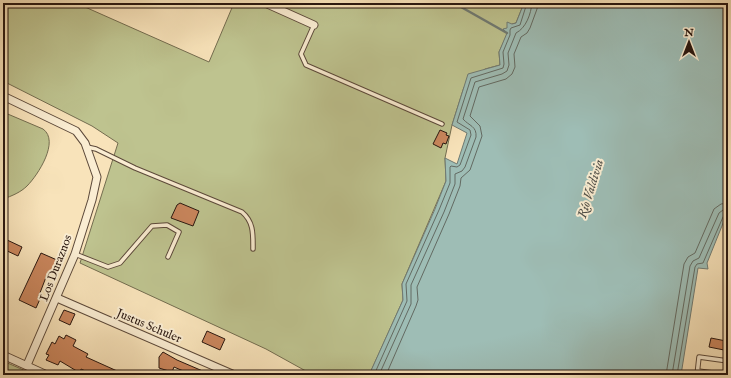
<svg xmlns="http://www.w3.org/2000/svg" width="731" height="378" viewBox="0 0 731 378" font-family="'IM FELL English',serif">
	<rect width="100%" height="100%" fill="#f8e3ba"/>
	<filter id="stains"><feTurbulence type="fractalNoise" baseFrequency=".005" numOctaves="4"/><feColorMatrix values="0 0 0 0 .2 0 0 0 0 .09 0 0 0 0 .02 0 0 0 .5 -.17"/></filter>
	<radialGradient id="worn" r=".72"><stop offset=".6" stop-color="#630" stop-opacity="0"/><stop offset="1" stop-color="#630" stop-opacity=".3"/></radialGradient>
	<!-- green -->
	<g fill="#bec38f" stroke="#736c4f">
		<path d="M3,3H76L209,62L234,3H524L516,23L512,24L499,52L500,65L485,69L464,87L452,125L445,158L446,181L402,284L403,300L371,371L368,375H313L266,349L80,263L118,143L92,126L3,81Z"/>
		<path d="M3,112L43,129C60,141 38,175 27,186C21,192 12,196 3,199Z"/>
		<path d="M3,361L35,375H5L3,372Z"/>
	</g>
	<!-- water -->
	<path fill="#9ebdb5" stroke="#6f7a73" d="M524,3H728V211L707,263L708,269L698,268L681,375H369L403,300L402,284L435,209L446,181L445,158L457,164L467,133L452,125L468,74L500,65L499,52L507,33L503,29L507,28V22L512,24L516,23Z"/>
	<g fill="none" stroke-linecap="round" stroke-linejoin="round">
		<!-- shore -->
		<g stroke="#636a62" stroke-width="1">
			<path d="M374,375L407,301L406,284L439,210L450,183V167L451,166L457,167L460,165L471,135L470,130L457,122L471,78L503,68L504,64L503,52L510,35V30L511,28L520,25L527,3"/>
			<path d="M379,375L411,304V285L444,212L455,184V174L462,171L465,167L476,137C477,126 469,126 463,119L475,82L502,74L507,71L509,65L508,53L516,33C526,28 531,14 532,3"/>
			<path d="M386,375L416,306L418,300L417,287L449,214L460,186L461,178L470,170L482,136L480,126L470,116L479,87L506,79L512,74L515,67L514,54L521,37L527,33L530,28L537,9L538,3"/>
			<path d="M666,375L684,264L688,257L695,253L714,209L721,204L728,203"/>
			<path d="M672,375L690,266L693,261L699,258L719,213L723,210L728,209"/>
			<path d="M677,375L695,267L697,264L703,263L723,217L725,214H728"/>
		</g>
		<!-- stream -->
		<path stroke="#6f7a73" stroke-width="2.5" d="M454,3L507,33"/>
	</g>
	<!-- building -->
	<g fill="#ca865d" stroke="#28160f">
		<path d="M440,130L447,133L446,135L449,136L446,144L443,143L441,148L433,144Z"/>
		<path d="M180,203L199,211L193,226L171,218L177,205Z"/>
		<path d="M5,239L22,247L18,256L3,249V243Z"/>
		<path d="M41,253L57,260L51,273L48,272L38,298L40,299L36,308L19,300Z"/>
		<path d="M64,310L75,314L70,325L59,320Z"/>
		<path d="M207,331L225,339L220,350L202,342Z"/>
		<path d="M66,335L76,340L73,346L88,354L86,357L126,375H94L81,369L80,373L60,361L58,365L46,360L49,355L46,354L52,342L55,344L59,336L64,339Z"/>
		<path d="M711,338L726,341L724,350L709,347Z"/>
		<path d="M163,352L177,360L212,375H187L188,373L174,367L172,372L159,368V357Z"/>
	</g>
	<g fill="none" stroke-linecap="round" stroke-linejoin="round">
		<defs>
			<g id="lane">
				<path d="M314,25L301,54L306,65L442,124"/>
				<path d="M87,147L96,149L135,168L242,212C254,222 253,235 253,249"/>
				<path d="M75,254L108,267L120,263L152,226L167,225L179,232L168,257"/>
				<path d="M698,371L728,375"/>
				<path d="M697,375L699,357L728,361"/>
			</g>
			<g id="street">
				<path d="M265,3L314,25"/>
				<path d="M3,96L76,131L85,143L97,177L92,200L75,254L27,365"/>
				<path d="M57,298L232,374"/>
				<path d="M3,355L47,375"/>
			</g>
		</defs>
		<!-- lane casing -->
		<use href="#lane" stroke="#5c493a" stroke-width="5.5"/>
		<!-- street casing -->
		<use href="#street" stroke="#5c493a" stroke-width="9"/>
		<!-- lane -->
		<use href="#lane" stroke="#faedd2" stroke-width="3.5"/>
		<!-- street -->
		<use href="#street" stroke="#faedd2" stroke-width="7"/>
	</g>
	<g text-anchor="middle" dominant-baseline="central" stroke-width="4" stroke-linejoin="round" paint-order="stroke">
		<!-- street labels -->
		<g font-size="12" fill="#28160f" stroke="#faedd2">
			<text transform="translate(56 268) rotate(-69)">Los Duraznos</text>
			<text transform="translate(149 326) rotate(23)">Justus Schuler</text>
		</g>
		<!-- water labels -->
		<g font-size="13" font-style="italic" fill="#515049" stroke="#faedd2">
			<text transform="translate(591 189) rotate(-73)">Río Valdivia</text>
		</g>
	</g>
	<!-- margin -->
	<rect width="731" height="378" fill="none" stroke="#f8e3ba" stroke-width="16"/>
	<rect x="4" y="4" width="723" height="370" fill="none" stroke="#28160f" stroke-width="2"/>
	<rect x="8" y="8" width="715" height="362" fill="none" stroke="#28160f"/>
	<!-- north arrow -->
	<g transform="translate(689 42)" stroke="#faedd2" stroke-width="3" paint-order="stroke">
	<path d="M0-3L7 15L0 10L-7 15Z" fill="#28160f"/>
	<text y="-6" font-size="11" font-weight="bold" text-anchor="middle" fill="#28160f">N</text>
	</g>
	<rect width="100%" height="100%" filter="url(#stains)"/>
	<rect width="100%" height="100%" fill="url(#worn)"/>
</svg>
